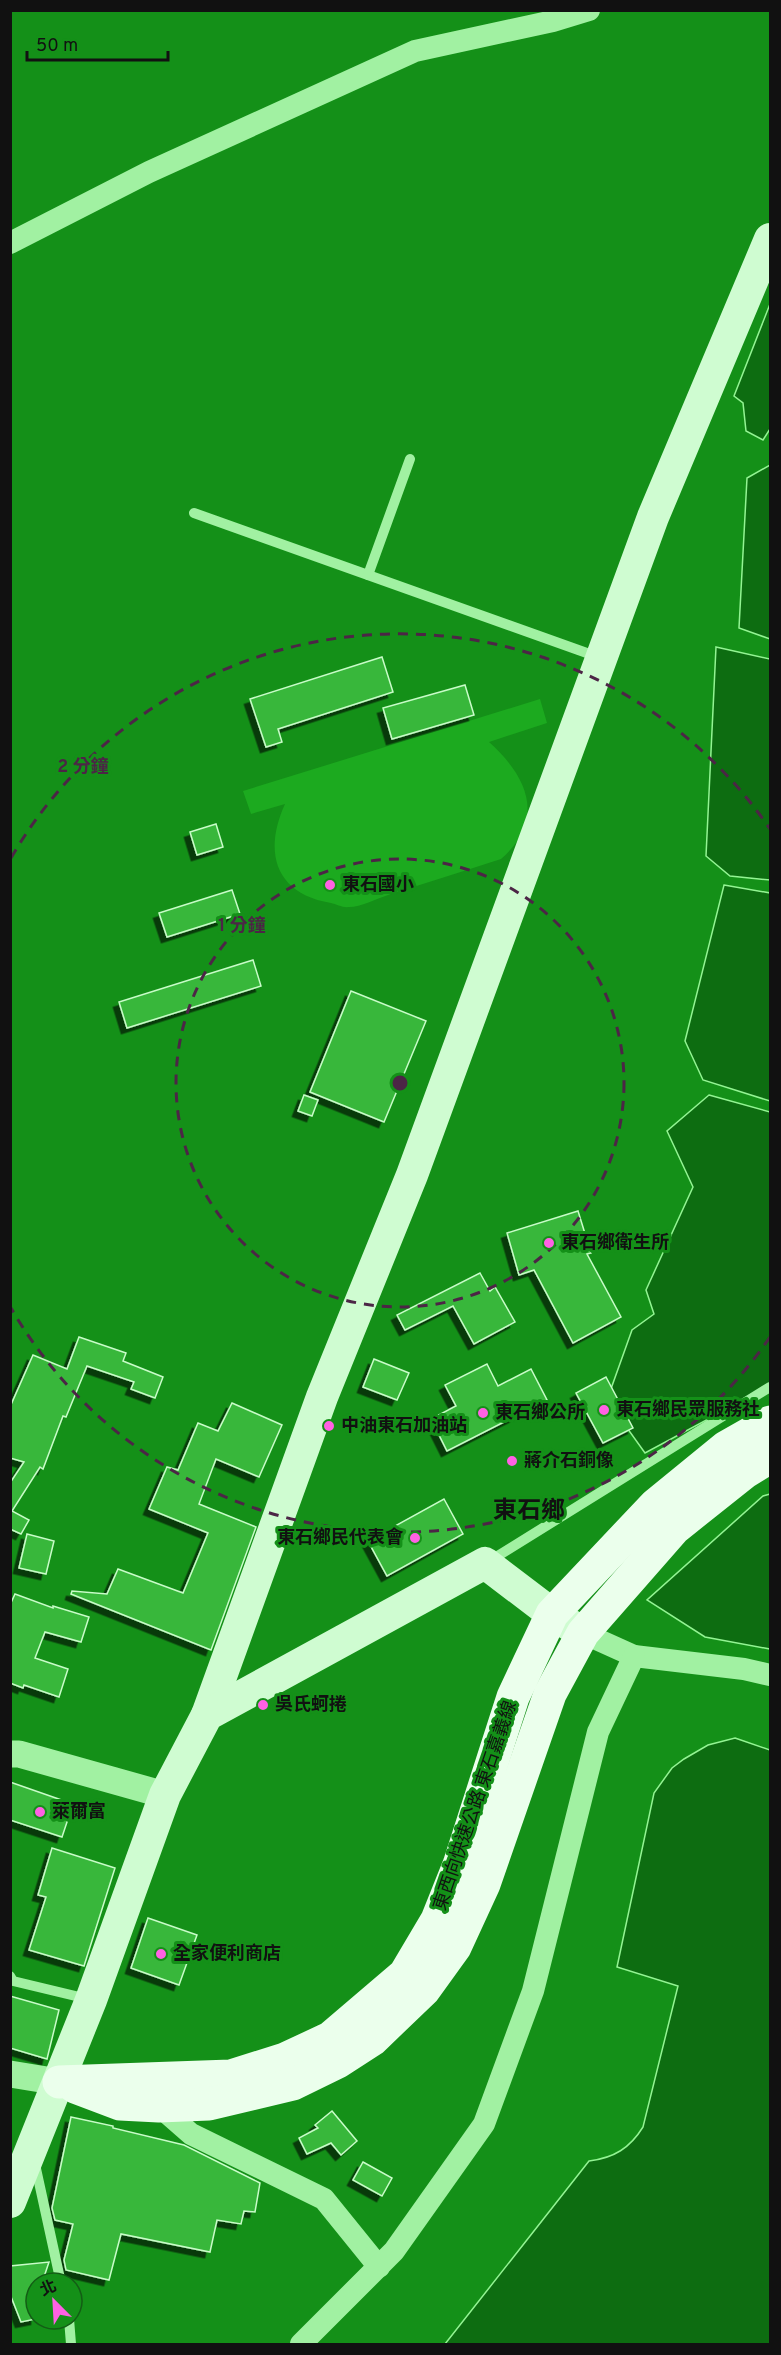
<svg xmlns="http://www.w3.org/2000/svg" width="781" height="2355" viewBox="0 0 781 2355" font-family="Overpass,'Noto Sans TC',sans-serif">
	<defs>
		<filter id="shadow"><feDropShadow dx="-5.5" dy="5.5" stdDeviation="0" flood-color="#0009"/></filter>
	</defs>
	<rect width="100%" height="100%" fill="#149018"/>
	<!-- green -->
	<path fill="#1caa1f" d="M540,699L547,723L489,742C527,776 547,819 501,859C464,871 426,883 388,895C376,899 361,907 349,907C343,908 336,904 331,903C275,894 263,852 285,804L251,814L243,791Z"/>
	<!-- water -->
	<g fill="#0d6d11" stroke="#93f493" stroke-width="1.5">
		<path d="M770,304V429L763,440L746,431L743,403L734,396Z"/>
		<path d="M770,465V639L739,628L747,478Z"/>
		<path d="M716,647L770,659V880L730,876L706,856Z"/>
		<path d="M724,885L770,893V1101L703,1080L685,1041Z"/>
		<path d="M709,1095L770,1112V1386L645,1453L607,1400L632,1330L654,1314L646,1290L693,1187L667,1131Z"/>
		<path d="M770,1494V1649L705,1637L647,1600L763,1496Z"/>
		<path d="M735,1738L770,1750V2344H445L589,2161C614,2158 630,2148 643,2127L678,1986L617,1967L654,1793L672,1768L684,1759L708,1745Z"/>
	</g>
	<!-- building -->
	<g fill="#38b73b" stroke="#c8fcc8" stroke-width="1.5" filter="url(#shadow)">
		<path d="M382,657L393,692L278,729L282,742L266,747L250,699Z"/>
		<path d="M465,685L474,715L392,739L383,708Z"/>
		<path d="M216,824L223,847L197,855L190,832Z"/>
		<path d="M232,890L240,914L167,937L159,913Z"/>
		<path d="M253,960L261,986L127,1028L119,1002Z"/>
		<path d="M351,991L426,1021L384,1122L310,1092Z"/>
		<path d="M304,1095L318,1100L312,1116L298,1111Z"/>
		<path d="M578,1211L591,1253L587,1254L621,1317L573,1343L534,1270L519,1275L507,1233Z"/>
		<path d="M480,1273L490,1291L495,1287L515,1322L474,1344L453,1306L405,1330L397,1315Z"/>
		<path d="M79,1337L126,1353L123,1361L163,1377L155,1398L131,1389L134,1382L87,1366L66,1417L63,1416L43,1469L40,1467L12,1511L29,1520L21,1534L10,1529V1483L24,1462L10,1458V1407L33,1355L67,1369Z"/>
		<path d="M374,1359L409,1373L397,1400L363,1387Z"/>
		<path d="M487,1364L498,1386L531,1369L547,1400L447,1451L431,1419L456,1406L445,1385Z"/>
		<path d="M606,1377L633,1428L603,1443L576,1393Z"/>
		<path d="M232,1403L282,1425L259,1477L216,1459L199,1504L256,1527L211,1650L71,1594L72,1591L107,1594L118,1569L183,1593L208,1533L149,1509L167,1467L178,1470L198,1423L218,1431Z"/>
		<path d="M444,1499L463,1534L387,1576L368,1541Z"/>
		<path d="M27,1534L54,1541L46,1574L19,1568Z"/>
		<path d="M15,1594L53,1608V1606L89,1617L81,1642L45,1632L35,1658L68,1669L59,1697L24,1685L23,1688L10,1683V1605Z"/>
		<path d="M10,1782L73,1804L62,1837L10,1820Z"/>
		<path d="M52,1848L115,1868L84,1966L29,1950L46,1897L38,1895Z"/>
		<path d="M148,1918L197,1935L179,1985L131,1968Z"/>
		<path d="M10,1996L59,2010L47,2059L10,2048Z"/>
		<path d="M332,2111L357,2141L341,2155L331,2143L307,2154L299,2138L318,2128L315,2125Z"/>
		<path d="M71,2117L113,2126V2128L184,2145L260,2183L255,2212L244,2211L241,2224L217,2220L210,2252L121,2234L109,2280L66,2270L64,2260L73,2224L55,2220L52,2208Z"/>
		<path d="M363,2162L392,2178L382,2196L353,2180Z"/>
		<path d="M49,2262L42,2283H36V2319L21,2322L10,2294V2266Z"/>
	</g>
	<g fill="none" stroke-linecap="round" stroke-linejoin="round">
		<!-- service -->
		<g stroke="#a1f1a2" stroke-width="10">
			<path d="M194,513L598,657"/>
			<path d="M368,575L410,459"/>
			<path d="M488,1562L770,1387"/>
			<path d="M10,1976L13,1981L88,1999"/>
			<path d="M35,2164L61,2283"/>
			<path d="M69,2319L71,2344"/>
		</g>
		<!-- minor -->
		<g stroke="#a1f1a2" stroke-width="22">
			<path d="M10,243L149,172L415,51L553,21L589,10"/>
			<path d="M583,1633L634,1656L744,1669L770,1675"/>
			<path d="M159,2099V2106L191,2134L324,2199L379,2267"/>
			<path d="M301,2344L394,2251L484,2124L533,1991L598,1732L634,1656"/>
		</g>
		<!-- tertiary -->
		<g stroke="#a1f1a2" stroke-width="27">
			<path d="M10,1754H19L165,1795"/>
			<path d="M10,2074L59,2082"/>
		</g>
		<!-- secondary -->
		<g stroke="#cffcd1" stroke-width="32">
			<path d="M207,1715L322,1397L412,1175L653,517L770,239"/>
			<path d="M10,2202L91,2000L165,1795L207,1715L485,1563L552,1614L583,1633"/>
		</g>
		<!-- primary -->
		<g stroke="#ebffec" stroke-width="33">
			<path d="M59,2082L231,2076L285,2059L330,2038L405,1974L437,1920L459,1865L513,1697L552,1614L655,1505L726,1447L770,1422"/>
			<path d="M75,2087L120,2104L159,2106L209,2104L293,2084L338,2062L372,2040L424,1990L455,1947L484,1884L550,1694L583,1633L675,1528L744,1473L770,1457"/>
		</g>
	</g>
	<!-- distance rings -->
	<g fill="none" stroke="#4c2546" stroke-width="3" stroke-dasharray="10 8">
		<circle cx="400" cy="1083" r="224"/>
		<path d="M770 1337A449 449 0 0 1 11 1308M11 858A449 449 0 0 1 770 829"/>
	</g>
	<!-- markers -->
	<g fill="#ff61e3" stroke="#149018" stroke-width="2">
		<circle cx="330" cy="885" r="6"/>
		<circle cx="549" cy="1243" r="6"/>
		<circle cx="604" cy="1410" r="6"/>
		<circle cx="483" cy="1413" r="6"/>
		<circle cx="329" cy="1426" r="6"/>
		<circle cx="512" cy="1461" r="6"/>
		<circle cx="415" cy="1538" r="6"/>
		<circle cx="263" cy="1705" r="6"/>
		<circle cx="40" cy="1812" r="6"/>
		<circle cx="161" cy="1954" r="6"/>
	</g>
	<g text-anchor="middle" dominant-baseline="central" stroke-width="6" stroke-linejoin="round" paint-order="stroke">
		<!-- poi labels -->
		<g font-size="18" font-weight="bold" fill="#111" stroke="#149018" text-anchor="start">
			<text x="342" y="885">東石國小</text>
			<text x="561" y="1243">東石鄉衛生所</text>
			<text x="616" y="1410">東石鄉民眾服務社</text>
			<text x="495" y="1413">東石鄉公所</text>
			<text x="341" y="1426">中油東石加油站</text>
			<text x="524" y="1461">蔣介石銅像</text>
			<text x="403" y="1538" text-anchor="end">東石鄉民代表會</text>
			<text x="275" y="1705">吳氏蚵捲</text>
			<text x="52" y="1812">萊爾富</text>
			<text x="173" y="1954">全家便利商店</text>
		</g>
		<!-- street labels -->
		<g font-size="18" fill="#111" stroke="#149018">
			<text transform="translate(476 1806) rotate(-71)">東西向快速公路 東石嘉義線</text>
		</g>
		<!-- district labels -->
		<g font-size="24" font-weight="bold" fill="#111" stroke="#149018">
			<text x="529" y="1512">東石鄉</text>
		</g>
	</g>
	<circle cx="400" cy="1083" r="9" fill="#4c2546" stroke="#149018" stroke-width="3"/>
	<g font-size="18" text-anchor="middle" font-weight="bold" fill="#4c2546" stroke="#149018" stroke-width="6" stroke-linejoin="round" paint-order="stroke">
		<text x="83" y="772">2 分鐘</text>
		<text x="242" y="931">1 分鐘</text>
	</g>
	<!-- border -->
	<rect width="781" height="2355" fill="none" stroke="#111111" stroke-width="24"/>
	<!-- north arrow -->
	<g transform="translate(54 2301) rotate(336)"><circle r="28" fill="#149018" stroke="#135d15" stroke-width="1.5"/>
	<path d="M0-4.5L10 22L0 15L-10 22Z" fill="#ff61e3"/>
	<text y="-9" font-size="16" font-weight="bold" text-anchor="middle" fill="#111111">北</text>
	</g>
	<!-- scale -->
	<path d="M27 51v9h141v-9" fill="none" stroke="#111111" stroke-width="3"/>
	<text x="36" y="51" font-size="18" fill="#111111" stroke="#149018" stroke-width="4.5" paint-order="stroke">50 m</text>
</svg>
